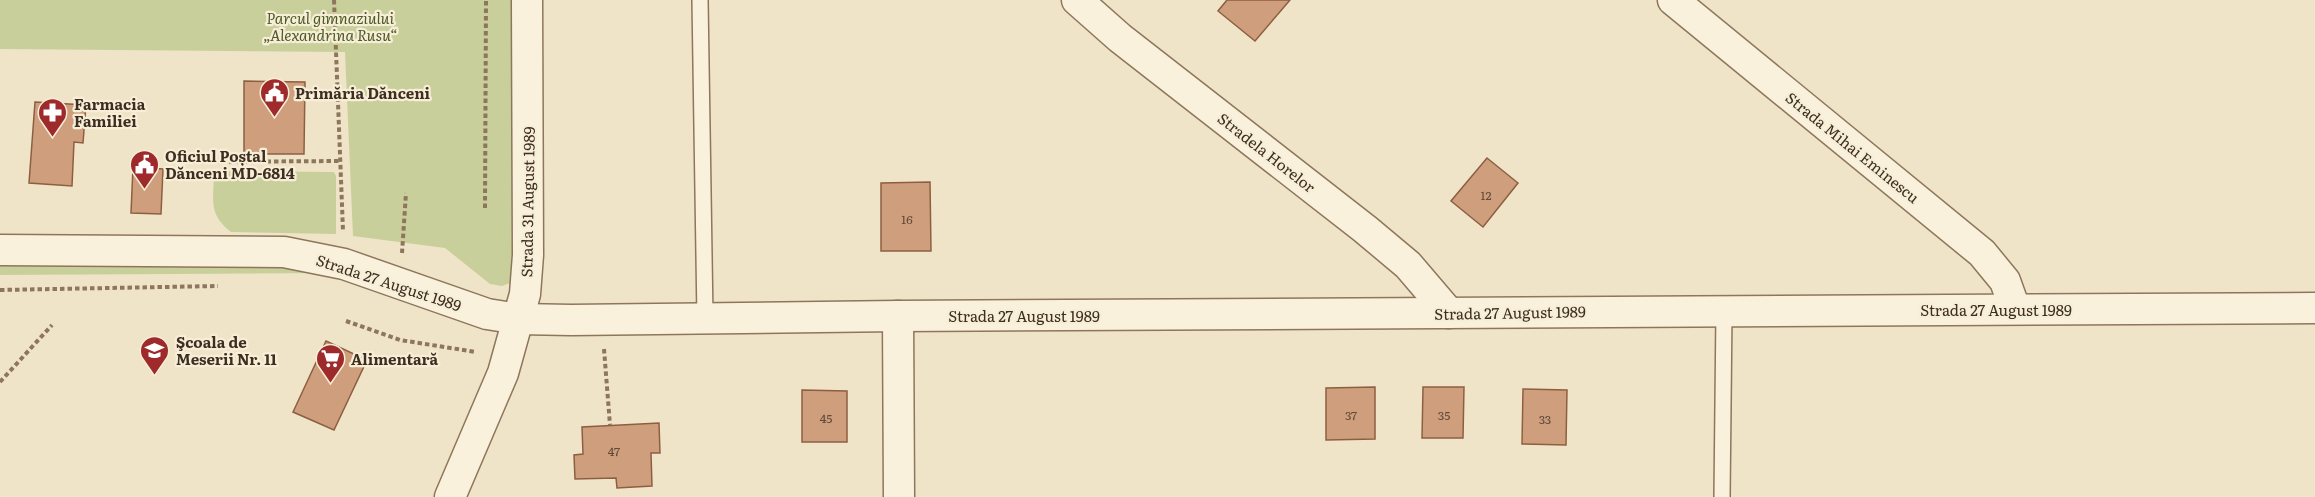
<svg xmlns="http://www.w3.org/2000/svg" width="2315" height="497" viewBox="0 0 2315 497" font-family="Literata,serif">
	<rect width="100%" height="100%" fill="#f0e4c8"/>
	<!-- green -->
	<g fill="#c9cf9b">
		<path d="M0,0H513V282L502,286L490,284L445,248L353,236L345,52L0,49Z"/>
		<path d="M214,171L334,172L336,176V234L231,232C207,213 214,199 214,171Z"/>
		<path d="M297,265L325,273L0,275V266Z"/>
	</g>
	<!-- building -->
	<g fill="#cf9f7d" stroke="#8d5f41" stroke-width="1.5">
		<path d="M1227,0H1290L1255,41L1218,11Z"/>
		<path d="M244,81L305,82L304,154H244Z"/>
		<path d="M35,102L86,105L83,143L74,142L72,186L29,183Z"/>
		<path d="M1487,158L1518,183L1483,227L1451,201Z"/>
		<path d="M133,167L163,169L161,214L131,213Z"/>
		<path d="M930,182L931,251H881V183Z"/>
		<path d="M326,341L367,360L334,430L293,412Z"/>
		<path d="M1375,387V439L1326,440V388Z"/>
		<path d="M1423,387H1464L1463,438H1422Z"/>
		<path d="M1523,389L1567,390L1566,445L1522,444Z"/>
		<path d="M802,390L847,391V442H802Z"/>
		<path d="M659,423L660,453H651L652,486L617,488L616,478L575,479L574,455L583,454L582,427Z"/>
	</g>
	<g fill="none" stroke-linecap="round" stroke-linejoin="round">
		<defs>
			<g id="service">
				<path d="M700,0L705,319"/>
				<path d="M1722,497L1724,311"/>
			</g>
			<g id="minor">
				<path d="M1077,0L1120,38L1365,229L1408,265L1449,313"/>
				<path d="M1673,0L1982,253L2005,281L2015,309"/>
				<path d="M0,250L284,252L344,264L487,314L519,319L571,320L898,316L2315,308"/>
				<path d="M898,316L899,497"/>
				<path d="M450,497L503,373L525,294L528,255L527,0"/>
			</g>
		</defs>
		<!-- service casing -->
		<use href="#service" stroke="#8d765c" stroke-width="18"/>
		<!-- minor casing -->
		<use href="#minor" stroke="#8d765c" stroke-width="33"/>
		<!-- path -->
		<g stroke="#8d765c" stroke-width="4" stroke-dasharray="4.5 3" stroke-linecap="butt">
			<path d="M334,0L343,231"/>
			<path d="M184,162L340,161"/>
			<path d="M485,208L486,0"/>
			<path d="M402,253L406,193"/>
			<path d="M0,290L218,286"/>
			<path d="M346,321L400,340L476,352"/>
			<path d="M604,349L610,425"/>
			<path d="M0,382L52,325"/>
		</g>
		<!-- service -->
		<use href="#service" stroke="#faf1dc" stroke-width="15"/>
		<!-- minor -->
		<use href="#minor" stroke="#faf1dc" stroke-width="30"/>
	</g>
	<!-- icons -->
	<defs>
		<symbol id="civic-pin" viewBox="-11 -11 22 30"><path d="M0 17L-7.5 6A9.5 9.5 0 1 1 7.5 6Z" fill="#9e2a2b" stroke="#f7eed8"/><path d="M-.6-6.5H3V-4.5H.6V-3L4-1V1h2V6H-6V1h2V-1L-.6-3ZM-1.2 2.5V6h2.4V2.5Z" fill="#fff"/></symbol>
		<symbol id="pharmacy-pin" viewBox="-11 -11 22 30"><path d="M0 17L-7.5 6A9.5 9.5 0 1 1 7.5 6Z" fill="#9e2a2b" stroke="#f7eed8"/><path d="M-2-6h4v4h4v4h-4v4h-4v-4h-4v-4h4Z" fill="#fff"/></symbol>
		<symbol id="university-pin" viewBox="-11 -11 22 30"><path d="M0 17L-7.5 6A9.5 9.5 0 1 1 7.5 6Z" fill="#9e2a2b" stroke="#f7eed8"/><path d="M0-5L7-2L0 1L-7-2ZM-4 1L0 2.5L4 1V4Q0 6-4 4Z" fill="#fff"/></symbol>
		<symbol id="supermarket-pin" viewBox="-11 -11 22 30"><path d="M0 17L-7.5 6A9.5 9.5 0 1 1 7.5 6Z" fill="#9e2a2b" stroke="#f7eed8"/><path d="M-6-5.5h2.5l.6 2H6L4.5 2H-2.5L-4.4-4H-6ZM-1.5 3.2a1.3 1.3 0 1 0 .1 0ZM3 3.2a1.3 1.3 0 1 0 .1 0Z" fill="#fff"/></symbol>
	</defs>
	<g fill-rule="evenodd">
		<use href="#civic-pin" x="258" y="76" width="33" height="45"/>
		<use href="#pharmacy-pin" x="36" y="96" width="33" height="45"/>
		<use href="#civic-pin" x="128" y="148" width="33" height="45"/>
		<use href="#university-pin" x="138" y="334" width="33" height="45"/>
		<use href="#supermarket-pin" x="314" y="342" width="33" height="45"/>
	</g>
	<g text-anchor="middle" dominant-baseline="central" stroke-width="4.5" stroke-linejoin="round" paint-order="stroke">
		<!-- number labels -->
		<g font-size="12" fill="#624a37">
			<text x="1486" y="195">12</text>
			<text x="907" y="219">16</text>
			<text x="1351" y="415">37</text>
			<text x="1444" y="415">35</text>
			<text x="826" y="418">45</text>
			<text x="1545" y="419">33</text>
			<text x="614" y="451">47</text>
		</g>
		<!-- park labels -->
		<g font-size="15" font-style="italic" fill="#4d5a26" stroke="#f7eed8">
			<text x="330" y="17">Parcul gimnaziului<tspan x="330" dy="17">„Alexandrina Rusu“</tspan></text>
		</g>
		<!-- poi labels -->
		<g font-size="15" font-weight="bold" fill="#3d2e20" stroke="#f7eed8" text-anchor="start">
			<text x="295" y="92">Primăria Dănceni</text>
			<text x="74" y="103">Farmacia<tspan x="74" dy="17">Familiei</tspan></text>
			<text x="165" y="155">Oficiul Poștal<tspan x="165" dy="17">Dănceni MD-6814</tspan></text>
			<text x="176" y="341">Şcoala de<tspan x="176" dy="17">Meserii Nr. 11</tspan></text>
			<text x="351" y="358">Alimentară</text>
		</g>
		<!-- street labels -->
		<g font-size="15" fill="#3d2e20" stroke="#f7eed8">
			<text transform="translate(1853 147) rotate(39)">Strada Mihai Eminescu</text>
			<text transform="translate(1267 152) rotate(38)">Stradela Horelor</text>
			<text transform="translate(527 202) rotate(-89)">Strada 31 August 1989</text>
			<text transform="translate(389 282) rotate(18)">Strada 27 August 1989</text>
			<text x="1996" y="309">Strada 27 August 1989</text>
			<text transform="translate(1510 312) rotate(-1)">Strada 27 August 1989</text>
			<text x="1024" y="315">Strada 27 August 1989</text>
		</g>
	</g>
</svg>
